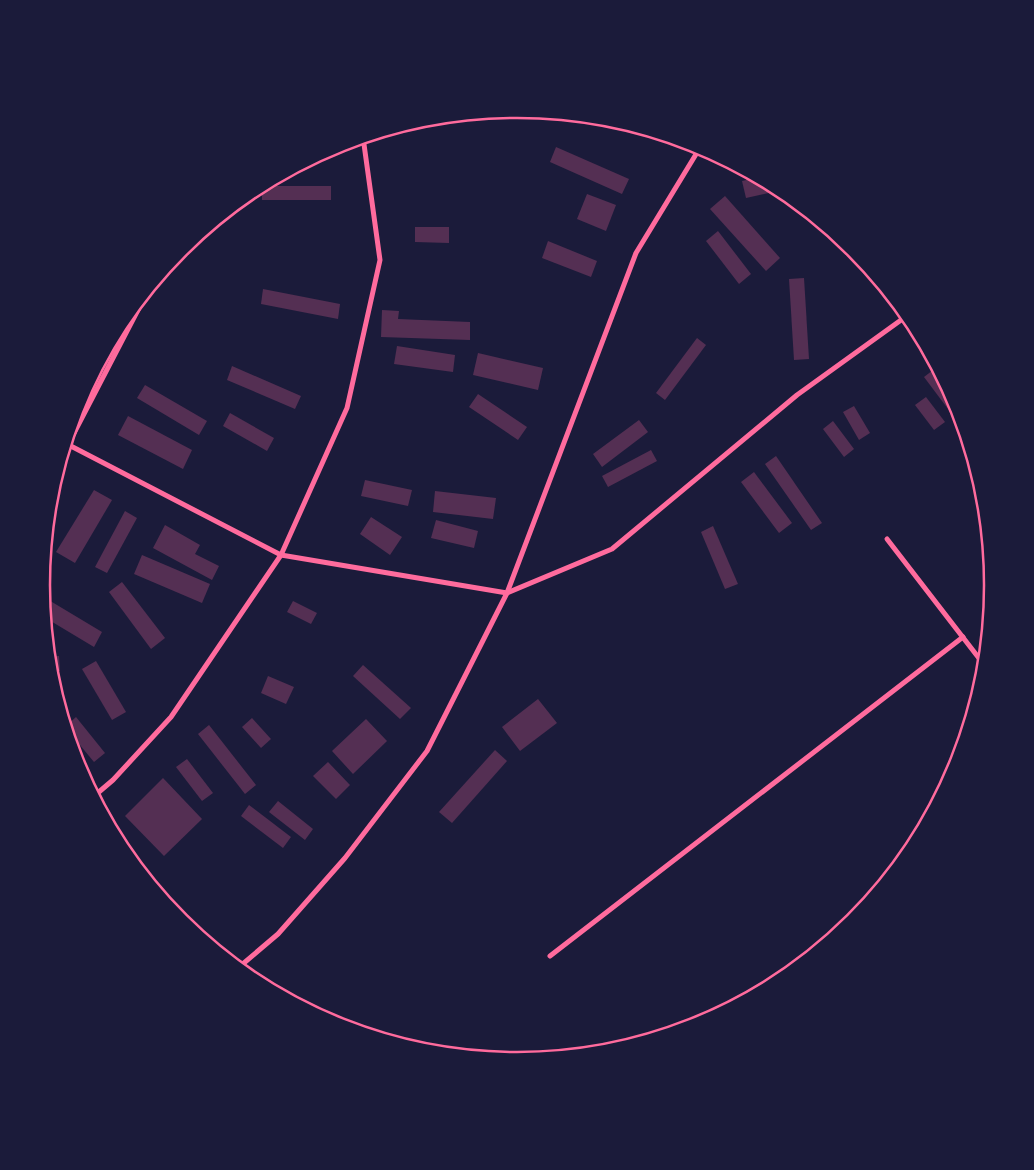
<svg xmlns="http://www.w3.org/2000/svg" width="1034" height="1170" viewBox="0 0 1034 1170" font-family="Inter,sans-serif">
	<rect width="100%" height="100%" fill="#1b1b3a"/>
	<!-- building -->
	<g fill="#542f53">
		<path d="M556,147L629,179L622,194L550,162Z"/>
		<path d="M759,177L776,186L777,191L746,198L742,181Z"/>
		<rect x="262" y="186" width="69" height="14"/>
		<path d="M587,194L616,205L606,231L577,219Z"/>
		<path d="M725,196L780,258L766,271L710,209Z"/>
		<path d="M415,227H449V243L415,242Z"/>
		<path d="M718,231L751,274L739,284L706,241Z"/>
		<path d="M548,241L597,261L591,277L542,258Z"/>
		<path d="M804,278L809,359L794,360L789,279Z"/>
		<path d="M263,289L340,304L338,319L261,304Z"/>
		<path d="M382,310L399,311L398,319L470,322V340L381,337Z"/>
		<path d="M697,338L706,345L665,400L656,393Z"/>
		<path d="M397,346L455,355L453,372L394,364Z"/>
		<path d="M478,353L543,368L538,390L473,375Z"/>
		<path d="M232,366L301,396L295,409L227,380Z"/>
		<path d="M937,367L957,403L961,418L957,421L924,377Z"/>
		<path d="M145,385L207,421L199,435L137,398Z"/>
		<path d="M478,394L527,427L518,440L469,407Z"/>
		<path d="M926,397L945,422L934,430L915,405Z"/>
		<path d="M854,406L870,433L859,440L843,412Z"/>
		<path d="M230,413L274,438L267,451L223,426Z"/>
		<path d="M128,416L192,450L183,469L118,435Z"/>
		<path d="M639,420L648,432L602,467L593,454Z"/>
		<path d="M833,421L854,449L844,457L823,429Z"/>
		<path d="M651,450L657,461L608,487L602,476Z"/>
		<path d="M776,456L822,523L811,530L765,464Z"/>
		<path d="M754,472L792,523L779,533L741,482Z"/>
		<path d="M365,480L412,490L408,506L361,496Z"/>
		<path d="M94,490L112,500L75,563L56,552Z"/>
		<path d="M435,491L496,498L493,519L433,512Z"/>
		<path d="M125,511L137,518L107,573L95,567Z"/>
		<path d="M371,517L402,537L390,555L360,534Z"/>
		<path d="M436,520L478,531L474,548L431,538Z"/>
		<path d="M165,525L200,545L195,554L219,566L212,580L153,548Z"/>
		<path d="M713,526L738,584L725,589L701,532Z"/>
		<path d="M142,555L210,584L202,603L134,574Z"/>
		<path d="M122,582L165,638L151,649L109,592Z"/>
		<path d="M42,596L102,632L94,647L44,617Z"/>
		<path d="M293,601L317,613L311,624L287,612Z"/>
		<path d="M59,656L60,671L50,672L48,657Z"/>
		<path d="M96,661L126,712L112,720L82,669Z"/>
		<path d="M363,665L411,708L400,719L353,676Z"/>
		<path d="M268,676L294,687L286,704L261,693Z"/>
		<path d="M538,699L557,723L520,751L502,727Z"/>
		<path d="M76,717L105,753L94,762L65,727Z"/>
		<path d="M252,718L271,739L261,748L242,727Z"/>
		<path d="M366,719L387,741L353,774L332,751Z"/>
		<path d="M209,725L256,785L245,794L198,734Z"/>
		<path d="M495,750L507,761L452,823L439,812Z"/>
		<path d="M187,759L213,793L202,801L176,767Z"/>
		<path d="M328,762L350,785L336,799L313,776Z"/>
		<path d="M163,778L202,819L164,856L125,816Z"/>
		<path d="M278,801L313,829L305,840L269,812Z"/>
		<path d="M249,805L291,837L283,848L241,816Z"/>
	</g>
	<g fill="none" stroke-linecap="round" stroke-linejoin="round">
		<!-- minor -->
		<g stroke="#ff6b9d" stroke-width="5">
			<path d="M65,443L281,555L507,593"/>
			<path d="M60,460L140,306L143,294"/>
			<path d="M887,539L985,666"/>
			<path d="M507,593L612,549L797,395L908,315"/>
			<path d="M93,797L113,780L171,717L281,555L347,408L380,260L363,137"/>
			<path d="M550,956L963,637"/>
			<path d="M238,968L278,934L345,858L427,751L507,593L636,253L701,146"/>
		</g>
	</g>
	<!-- crop -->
	<path d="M0 0H1034V1170H0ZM50 585a467 467 0 1 1 934 0a467 467 0 1 1-934 0Z" fill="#1b1b3a" fill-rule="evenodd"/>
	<path fill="none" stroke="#ff6b9d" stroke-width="2.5" d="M50 585a467 467 0 1 1 934 0a467 467 0 1 1-934 0Z"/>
</svg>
